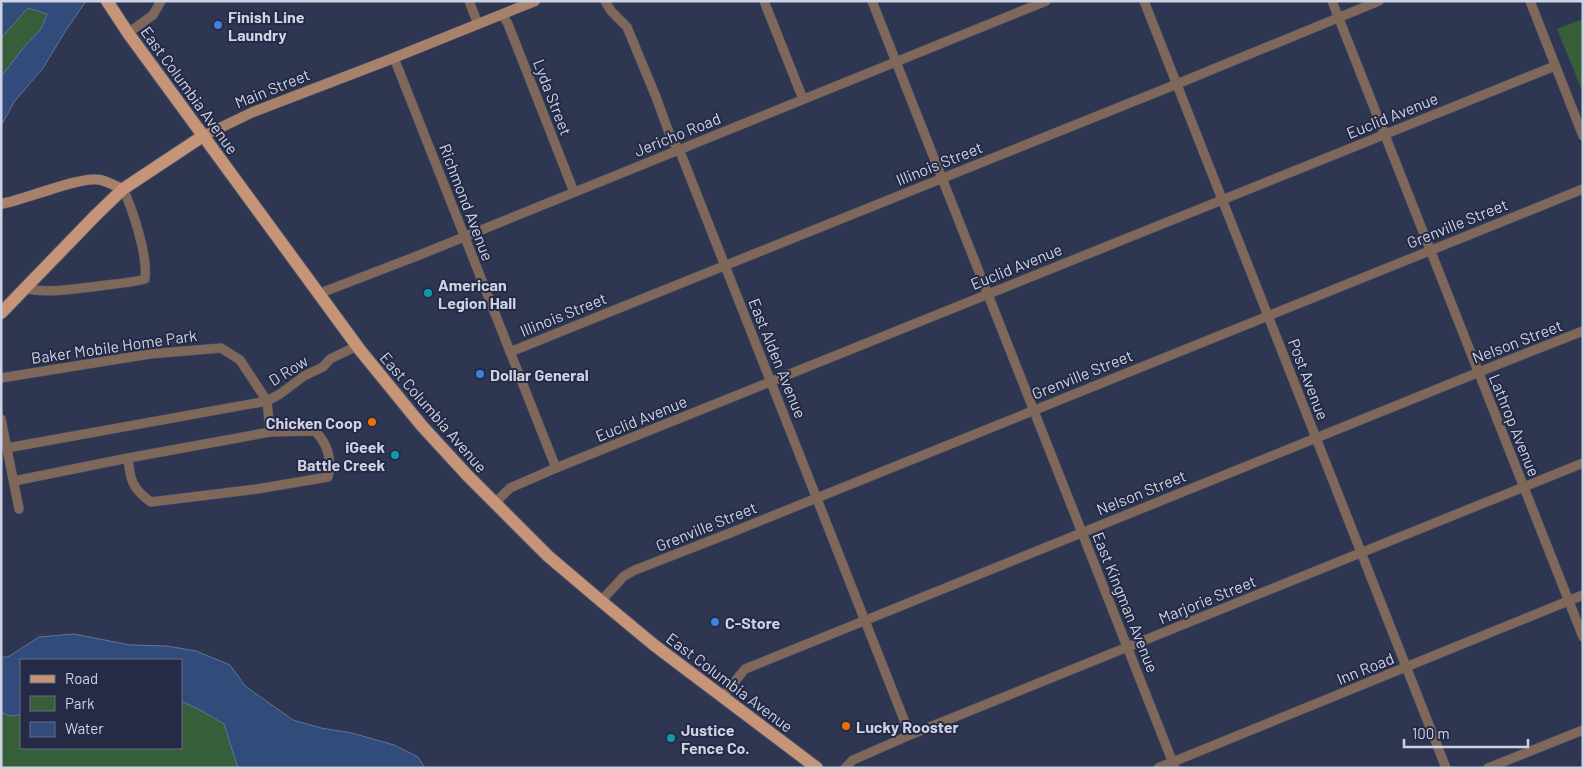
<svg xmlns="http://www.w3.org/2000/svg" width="1584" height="769" viewBox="0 0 1584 769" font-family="Barlow,sans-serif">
	<rect width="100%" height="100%" fill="#2e3651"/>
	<!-- green -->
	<g fill="#365e39">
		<path d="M28,8L47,13L41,29L24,47L1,77V38Z"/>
		<path d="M1583,19V93L1557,29Z"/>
		<path d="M181,701L200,710L224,724L238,768H1V712L9,716L21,715V748H181Z"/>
	</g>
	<!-- water -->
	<g fill="#314b7a" stroke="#60749a">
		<path d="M7,1H86L66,30L43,68L14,102L1,126V77L24,47L41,29L47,14L28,8L1,38V7Z"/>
		<path d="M74,634L130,645L167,646L196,651L230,665L245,686L293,720L321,728L352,733L394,745L418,757L425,768H238L224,724L200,710L181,701V660H21V715L9,716L1,712V657H8L39,637Z"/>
	</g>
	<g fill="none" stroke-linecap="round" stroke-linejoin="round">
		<defs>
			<g id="street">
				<path d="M469,1L478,24"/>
				<path d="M605,1L611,11L627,27L656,97L672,141L679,149L910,735"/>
				<path d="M764,1L803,99"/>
				<path d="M872,1L1175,768"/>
				<path d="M1144,1L1446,768"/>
				<path d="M1332,1L1583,637"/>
				<path d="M1530,1L1583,136"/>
				<path d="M502,14L508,24L574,192"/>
				<path d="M128,33L153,15L161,1"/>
				<path d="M394,58L556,468"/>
				<path d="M25,289C49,293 74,289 99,286C114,284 130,283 145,279C148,256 133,210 123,189"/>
				<path d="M318,294L422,254L1046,1"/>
				<path d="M510,352L1177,84L1379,1"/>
				<path d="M1,378L150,354L221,348L240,360L267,401L270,432"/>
				<path d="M1,419L19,509"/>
				<path d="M7,448L267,401L280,394L304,376L323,367L330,359L357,346"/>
				<path d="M14,481L128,458L270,432L315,431C328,444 332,460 328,477L257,489L151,502C132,489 130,479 128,458"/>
				<path d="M494,504L510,488L556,468L1555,66"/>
				<path d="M601,601L624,576L635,570L725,535L1583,189"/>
				<path d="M722,697L745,669L1504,362L1583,331"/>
				<path d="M845,768L853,760L910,735L1583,463"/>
				<path d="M1158,768L1583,595"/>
				<path d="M1488,768L1583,730"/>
			</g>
			<g id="secondary">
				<path d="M203,136L253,112L386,61L535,1"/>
				<path d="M1,204C25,200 82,175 101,180C108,182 116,186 123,189"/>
			</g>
			<g id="primary">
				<path d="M107,1L128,33L360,350L422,426L467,475L548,556L601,601L654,645L817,768"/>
				<path d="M1,313L96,215L123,189L203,136"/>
			</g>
		</defs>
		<!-- street casing -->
		<use href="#street" stroke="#4b526b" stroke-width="10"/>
		<!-- secondary casing -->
		<use href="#secondary" stroke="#4b526b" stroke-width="11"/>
		<!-- primary casing -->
		<use href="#primary" stroke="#4b526b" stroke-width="14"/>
		<!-- street -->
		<use href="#street" stroke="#7f6759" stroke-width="9"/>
		<!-- secondary -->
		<use href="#secondary" stroke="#a7816a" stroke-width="10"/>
		<!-- primary -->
		<use href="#primary" stroke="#c69578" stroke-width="12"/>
	</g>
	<!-- markers -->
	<g fill="#3f7fe0" stroke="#252b46" stroke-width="2">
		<circle cx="218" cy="25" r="5"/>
		<circle cx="480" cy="374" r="5"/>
		<circle cx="715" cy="622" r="5"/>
	</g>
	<g fill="#0f9aa8" stroke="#252b46" stroke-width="2">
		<circle cx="428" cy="293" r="5"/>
		<circle cx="395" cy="455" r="5"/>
		<circle cx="671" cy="738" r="5"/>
	</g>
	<g fill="#e8710a" stroke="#252b46" stroke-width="2">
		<circle cx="372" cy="422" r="5"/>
		<circle cx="846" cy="726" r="5"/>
	</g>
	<g text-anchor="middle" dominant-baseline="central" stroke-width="4" stroke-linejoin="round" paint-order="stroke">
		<!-- poi labels -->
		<g font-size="16" font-weight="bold" fill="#ced3e4" stroke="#252b46" text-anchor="start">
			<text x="228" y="16">Finish Line<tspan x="228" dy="18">Laundry</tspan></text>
			<text x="438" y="284">American<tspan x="438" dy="18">Legion Hall</tspan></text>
			<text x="490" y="374">Dollar General</text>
			<text x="362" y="422" text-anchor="end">Chicken Coop</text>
			<text x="385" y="446" text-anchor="end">iGeek<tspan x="385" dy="18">Battle Creek</tspan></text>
			<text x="725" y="622">C-Store</text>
			<text x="856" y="726">Lucky Rooster</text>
			<text x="681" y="729">Justice<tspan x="681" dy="18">Fence Co.</tspan></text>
		</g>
		<!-- street labels -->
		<g font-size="16" fill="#ced3e4" stroke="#252b46">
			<text transform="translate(272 88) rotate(-22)">Main Street</text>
			<text transform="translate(190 90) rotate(54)">East Columbia Avenue</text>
			<text transform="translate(553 97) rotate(69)">Lyda Street</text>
			<text transform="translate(1392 115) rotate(-22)">Euclid Avenue</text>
			<text transform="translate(677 134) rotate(-22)">Jericho Road</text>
			<text transform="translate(939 163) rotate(-22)">Illinois Street</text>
			<text transform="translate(467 202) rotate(69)">Richmond Avenue</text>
			<text transform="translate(1457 223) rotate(-22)">Grenville Street</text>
			<text transform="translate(1016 266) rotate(-22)">Euclid Avenue</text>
			<text transform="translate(563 314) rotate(-22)">Illinois Street</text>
			<text transform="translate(1517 341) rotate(-21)">Nelson Street</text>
			<text transform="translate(114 346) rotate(-8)">Baker Mobile Home Park</text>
			<text transform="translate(778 358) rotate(68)">East Alden Avenue</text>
			<text transform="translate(288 370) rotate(-32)">D Row</text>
			<text transform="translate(1082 374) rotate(-22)">Grenville Street</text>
			<text transform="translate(1309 379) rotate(69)">Post Avenue</text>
			<text transform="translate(434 412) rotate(49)">East Columbia Avenue</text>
			<text transform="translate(641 418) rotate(-22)">Euclid Avenue</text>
			<text transform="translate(1515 425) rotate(68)">Lathrop Avenue</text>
			<text transform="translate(1141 492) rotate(-22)">Nelson Street</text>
			<text transform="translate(706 526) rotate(-22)">Grenville Street</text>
			<text transform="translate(1207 599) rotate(-22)">Marjorie Street</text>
			<text transform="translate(1126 602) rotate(68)">East Kingman Avenue</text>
			<text transform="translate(1365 668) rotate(-22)">Inn Road</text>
			<text transform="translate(730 682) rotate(37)">East Columbia Avenue</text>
		</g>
	</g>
	<!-- border -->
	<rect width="1584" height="769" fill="none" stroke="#ced3e4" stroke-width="5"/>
	<!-- legend -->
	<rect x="20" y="659" width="162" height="90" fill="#252b46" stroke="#696e85"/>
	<rect x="30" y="675" width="25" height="8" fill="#c69578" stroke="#696e85"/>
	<text x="65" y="684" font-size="15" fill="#ced3e4">Road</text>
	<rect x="30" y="696" width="25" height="15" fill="#365e39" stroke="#696e85"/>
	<text x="65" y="709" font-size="15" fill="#ced3e4">Park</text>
	<rect x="30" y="722" width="25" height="15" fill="#314b7a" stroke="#696e85"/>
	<text x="65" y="734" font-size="15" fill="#ced3e4">Water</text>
	<!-- scale -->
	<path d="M1404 739v8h124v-8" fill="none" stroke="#ced3e4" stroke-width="2.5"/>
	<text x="1412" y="739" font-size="15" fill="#ced3e4" stroke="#252b46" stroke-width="4" paint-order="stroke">100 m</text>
</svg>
